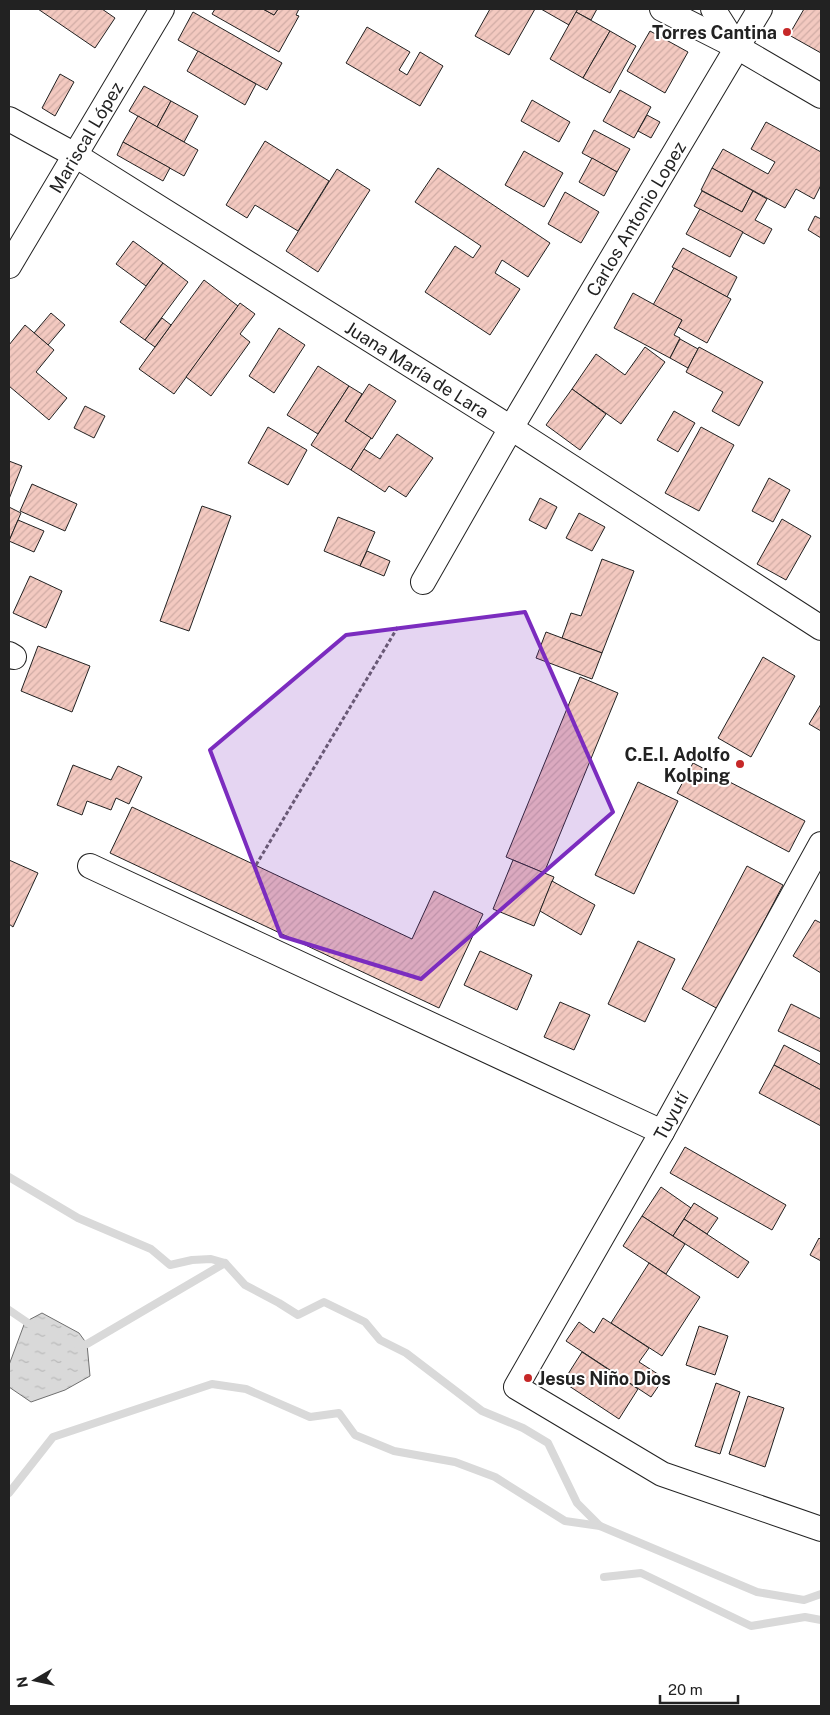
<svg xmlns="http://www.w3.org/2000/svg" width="830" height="1715" viewBox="0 0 830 1715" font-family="'Public Sans',sans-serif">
	<defs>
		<pattern id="water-ripples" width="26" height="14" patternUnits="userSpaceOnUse" patternTransform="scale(1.25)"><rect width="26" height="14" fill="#d9d9d9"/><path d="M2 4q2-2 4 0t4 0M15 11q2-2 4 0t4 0" fill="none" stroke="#bababa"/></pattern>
		<pattern id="building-hatch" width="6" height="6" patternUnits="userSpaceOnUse" patternTransform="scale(1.25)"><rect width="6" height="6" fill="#f3c9c0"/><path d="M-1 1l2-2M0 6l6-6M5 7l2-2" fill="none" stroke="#d0aca5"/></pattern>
	</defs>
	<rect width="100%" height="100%" fill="#fff"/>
	<!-- water -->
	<path fill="url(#water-ripples)" stroke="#6f6f6f" d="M42,1313L79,1333L87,1344L90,1376L65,1390L31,1402L9,1387V1365L25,1322Z"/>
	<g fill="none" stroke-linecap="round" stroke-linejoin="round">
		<!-- stream -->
		<g stroke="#d9d9d9" stroke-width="8">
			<path d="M9,1177L78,1218L151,1249L170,1265L192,1260L211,1259L225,1263L245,1285L279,1303L298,1315L324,1302L365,1322L380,1340L406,1353L482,1411L523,1428L548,1443L577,1503L600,1526"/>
			<path d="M9,1310L34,1327"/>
			<path d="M78,1345L87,1344L225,1263"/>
			<path d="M9,1493L53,1437L212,1384L246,1389L310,1417L339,1413L355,1435L394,1451L455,1462L495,1477L565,1521L600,1526L757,1592L804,1600L821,1594"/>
			<path d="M604,1577L641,1573L751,1626L805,1617L821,1620"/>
		</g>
	</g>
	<!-- building -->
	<g fill="url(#building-hatch)" stroke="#222">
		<path d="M38,9H102L115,18L95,48Z"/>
		<path d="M215,9H263L274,15L278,9H299L296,15L299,16L279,52L212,14Z"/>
		<path d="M263,9H278L274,15Z"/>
		<path d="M490,9H535L509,55L475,36Z"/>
		<path d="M541,9H578L569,25Z"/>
		<path d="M578,9H597L591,20L576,12Z"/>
		<path d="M804,9H821V53L789,35Z"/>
		<path d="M193,12L282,63L267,90L178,40Z"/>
		<path d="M576,12L610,31L583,78L550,59Z"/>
		<path d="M367,27L410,52L399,70L407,75L420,52L443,66L420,106L346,63Z"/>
		<path d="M610,31L636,46L610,93L583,78Z"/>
		<path d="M650,31L688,52L665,93L627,71Z"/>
		<path d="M198,51L256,84L245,105L187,71Z"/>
		<path d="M60,74L74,82L55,116L42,108Z"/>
		<path d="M144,86L171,101L157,127L129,111Z"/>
		<path d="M620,90L651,107L634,138L603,121Z"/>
		<path d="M532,100L570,122L559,142L521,121Z"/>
		<path d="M171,101L198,116L184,142L157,127Z"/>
		<path d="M647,115L660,122L651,138L638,131Z"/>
		<path d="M138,116L198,150L184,176L123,142Z"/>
		<path d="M766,122L821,152V185L814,199L796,189L785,208L712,168L723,149L768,174L775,162L751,149Z"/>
		<path d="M594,130L630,149L617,172L582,153Z"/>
		<path d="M265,141L329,181L298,231L255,205L247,218L226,205Z"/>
		<path d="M123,142L170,168L163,181L117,155Z"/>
		<path d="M524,151L563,173L544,207L505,185Z"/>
		<path d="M592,158L617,172L604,196L579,182Z"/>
		<path d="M438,168L550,243L528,277L502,260L495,273L520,289L490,335L425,292L455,246L473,258L481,246L415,202Z"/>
		<path d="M712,168L753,191L742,212L701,190Z"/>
		<path d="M337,169L370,190L318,272L286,251Z"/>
		<path d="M702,191L742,212L753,191L767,199L755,220L772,229L764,244L694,206Z"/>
		<path d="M565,192L599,212L581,243L548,224Z"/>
		<path d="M700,209L743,232L730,257L686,234Z"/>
		<path d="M815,216L821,219V238L808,230Z"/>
		<path d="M133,241L163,263L146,286L116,264Z"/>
		<path d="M683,248L737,277L727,297L672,267Z"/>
		<path d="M163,263L188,282L145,340L120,322Z"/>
		<path d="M674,268L731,299L707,343L678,327L682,320L653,305Z"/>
		<path d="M204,280L238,306L174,394L139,369Z"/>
		<path d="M633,293L682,320L674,335L680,338L670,358L614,328Z"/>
		<path d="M240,303L255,314L240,334L250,342L211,396L186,377Z"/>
		<path d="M51,313L65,325L48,345L34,333Z"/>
		<path d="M162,318L171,325L155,347L145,340Z"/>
		<path d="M25,325L54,350L36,372L67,398L49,420L9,386V345Z"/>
		<path d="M279,328L305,345L274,393L249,376Z"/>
		<path d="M680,339L698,349L688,368L670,358Z"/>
		<path d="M645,347L665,362L621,424L572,389L596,354L625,375Z"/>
		<path d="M699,347L763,382L739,426L712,411L723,392L686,372Z"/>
		<path d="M318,366L349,386L318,434L287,415Z"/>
		<path d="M369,384L396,401L372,439L345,421Z"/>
		<path d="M349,386L362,394L345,421L371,438L351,470L311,445Z"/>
		<path d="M572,389L606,414L580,450L546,425Z"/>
		<path d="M85,406L105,416L94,438L74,428Z"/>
		<path d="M674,411L695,423L678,452L657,440Z"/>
		<path d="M268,427L307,450L288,485L248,463Z"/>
		<path d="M701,427L734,445L699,511L665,493Z"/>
		<path d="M397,434L433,458L406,497L389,486L385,492L351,470L364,449L380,459Z"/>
		<path d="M9,461L22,466L9,499Z"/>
		<path d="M769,478L790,490L773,522L752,511Z"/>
		<path d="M32,484L77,504L65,531L20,511Z"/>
		<path d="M540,498L557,507L546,529L529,520Z"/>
		<path d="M202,506L231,516L189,631L160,621Z"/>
		<path d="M9,507L21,513L9,541Z"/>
		<path d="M579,513L605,527L592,551L566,538Z"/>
		<path d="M338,517L375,532L360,566L324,551Z"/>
		<path d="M782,519L811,536L786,580L757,564Z"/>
		<path d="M18,520L44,531L34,552L9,541Z"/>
		<path d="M367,551L390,561L384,576L360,566Z"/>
		<path d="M602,559L634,571L602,653L562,638L571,613L581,616Z"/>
		<path d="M30,576L62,591L46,628L13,613Z"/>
		<path d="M546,632L602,653L592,679L536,658Z"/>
		<path d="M38,646L90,666L72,712L21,691Z"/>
		<path d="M763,657L795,676L751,757L718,738Z"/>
		<path d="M580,677L618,693L544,873L506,857Z"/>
		<path d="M821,704V731L809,724Z"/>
		<path d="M693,763L805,821L789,852L677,793Z"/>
		<path d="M73,765L111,780L118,766L142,777L129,804L116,798L111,810L87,801L82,815L57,805Z"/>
		<path d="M638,782L678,801L634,894L595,875Z"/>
		<path d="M132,807L412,939L434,891L483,914L439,1008L110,853Z"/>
		<path d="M9,860L38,873L13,927L9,924Z"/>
		<path d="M513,860L554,877L534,926L493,909Z"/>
		<path d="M747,866L783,885L718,1009L682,989Z"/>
		<path d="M552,881L595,905L581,935L540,911Z"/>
		<path d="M815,920L821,923V973L793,956Z"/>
		<path d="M638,941L675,959L645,1022L608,1004Z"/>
		<path d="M480,951L532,975L517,1010L464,985Z"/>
		<path d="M560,1002L590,1015L574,1050L544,1037Z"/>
		<path d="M791,1004L821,1019V1052L778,1031Z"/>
		<path d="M784,1045L821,1065V1090L774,1065Z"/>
		<path d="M774,1065L821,1090V1126L759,1093Z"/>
		<path d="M685,1147L786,1205L772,1230L670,1173Z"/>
		<path d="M661,1187L691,1208L673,1236L642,1216Z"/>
		<path d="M694,1203L718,1218L707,1234L684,1219Z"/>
		<path d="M642,1216L685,1244L666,1274L623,1246Z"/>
		<path d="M684,1219L749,1262L738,1278L673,1236Z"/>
		<path d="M819,1238L821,1240V1261L810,1255Z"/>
		<path d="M649,1263L700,1297L662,1356L611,1323Z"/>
		<path d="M603,1318L649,1348L639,1362L664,1378L651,1397L566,1341L579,1322L594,1333Z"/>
		<path d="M699,1326L728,1336L715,1375L686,1365Z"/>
		<path d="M582,1352L638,1389L619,1419L563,1382Z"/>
		<path d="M716,1383L740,1392L720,1454L695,1446Z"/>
		<path d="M748,1396L784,1408L765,1467L729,1454Z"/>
	</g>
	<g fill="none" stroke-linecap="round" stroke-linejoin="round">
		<defs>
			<g id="minor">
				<path d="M662,9L737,47L821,96"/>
				<path d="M713,9L737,47"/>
				<path id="s1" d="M9,119L75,155L511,428L821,628"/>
				<path id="s2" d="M9,266L162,9"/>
				<path id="s3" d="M423,582L511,428L760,9"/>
				<path d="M9,654L14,657"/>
				<path d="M821,844L662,1132L516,1387L662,1474L821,1529"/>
				<path d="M90,866L662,1132"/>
			</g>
		</defs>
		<!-- minor casing -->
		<use href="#minor" stroke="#222" stroke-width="26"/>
		<!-- path -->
		<path stroke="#646464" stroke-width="3" stroke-dasharray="4 2.5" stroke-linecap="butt" d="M256,865L399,625"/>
		<!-- minor -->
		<use href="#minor" stroke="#fff" stroke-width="24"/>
	</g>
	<!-- marked area -->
	<path fill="#7b2cbf" fill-opacity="0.2" stroke="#7b2cbf" stroke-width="4" stroke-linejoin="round" d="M525,612L613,812L421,979L281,936L210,750L346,635Z"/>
	<!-- markers -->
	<g fill="#c62828" stroke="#fff" stroke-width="2">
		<circle cx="787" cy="32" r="5"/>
		<circle cx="740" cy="764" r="5"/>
		<circle cx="528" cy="1378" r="5"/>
	</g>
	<g text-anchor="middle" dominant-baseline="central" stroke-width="4" stroke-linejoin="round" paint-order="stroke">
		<!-- poi labels -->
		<g font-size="18" font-weight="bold" fill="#222" stroke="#fff" text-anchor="end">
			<text x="777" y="32">Torres Cantina</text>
			<text x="730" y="754">C.E.I. Adolfo<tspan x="730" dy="21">Kolping</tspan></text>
			<text x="538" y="1378" text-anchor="start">Jesus Niño Dios</text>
		</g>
		<!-- street labels -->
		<g font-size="18" fill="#222" stroke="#fff">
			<text stroke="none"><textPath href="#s2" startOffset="150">Mariscal López</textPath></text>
			<text stroke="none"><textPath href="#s3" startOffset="421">Carlos Antonio Lopez</textPath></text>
			<text stroke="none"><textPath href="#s1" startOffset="479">Juana María de Lara</textPath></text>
			<text transform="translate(671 1116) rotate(-61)">Tuyutí</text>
		</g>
	</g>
	<!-- border -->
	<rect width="830" height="1715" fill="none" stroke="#222222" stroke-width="20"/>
	<!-- north arrow -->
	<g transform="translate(35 1680) rotate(261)" stroke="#ffffff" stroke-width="4" paint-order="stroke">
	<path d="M0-4L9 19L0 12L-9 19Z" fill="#222222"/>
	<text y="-8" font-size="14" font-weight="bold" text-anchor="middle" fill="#222222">N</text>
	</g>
	<!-- scale -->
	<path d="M660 1695v8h78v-8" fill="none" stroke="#222222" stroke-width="2.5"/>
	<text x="668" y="1695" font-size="15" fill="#222222" stroke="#ffffff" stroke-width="4" paint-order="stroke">20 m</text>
</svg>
